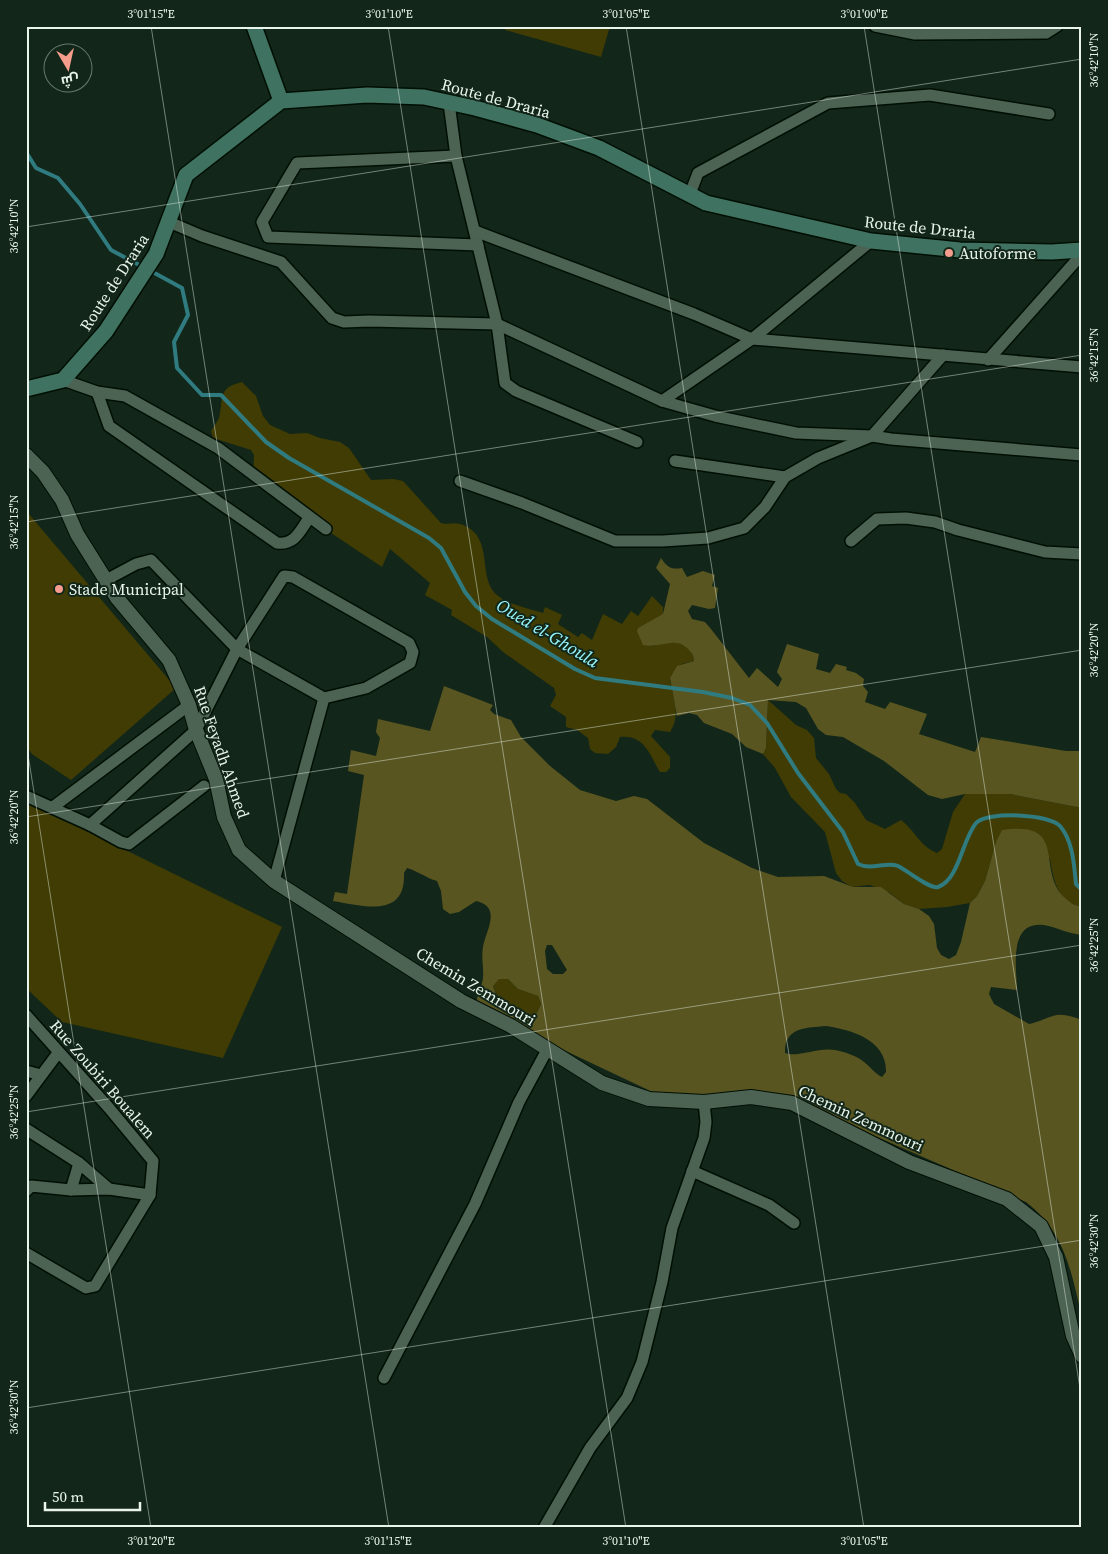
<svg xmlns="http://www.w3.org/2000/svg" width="1108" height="1554" viewBox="0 0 1108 1554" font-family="'Source Serif 4',Cairo,serif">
	<rect width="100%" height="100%" fill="#122719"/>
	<!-- green -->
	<g fill="#403c04">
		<path d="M506,26H610L601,57L505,30Z"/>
		<path d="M242,382L256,396L263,416L270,425L290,434L307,433L320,438L340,442L349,448L371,480L393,479L403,481L441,523C447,525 454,522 460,524C496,535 476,577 497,595C509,605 528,608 543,613L545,607L562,615L558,624L578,637L582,633L592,640L603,614L622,624L631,611L638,616L652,596L663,607V615L638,628L652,646C670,643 681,637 693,655L694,661L682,664L670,678C672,698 682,713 670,732L655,730L651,736L670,757V768L666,772H660C649,754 645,735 620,737L616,747L608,754L595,753L590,749L588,738L577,730L566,727V717L550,706L556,695L554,688L503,652L487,637L451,615L452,610L425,595L430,583L390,549L382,567L253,481L254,455L251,450L213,438L211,431C213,427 217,423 219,418C224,398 217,388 242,382Z"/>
		<path d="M28,513L176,688L71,780L32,754L26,746Z"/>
		<path d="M768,700L796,725L807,730L814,738L816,758L829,774L836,789L840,793L846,794L855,803L866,820L885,829L901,820C916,832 920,846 937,853L942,849L953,812L965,794H1010L1082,808V906C1058,905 1053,878 1050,859L996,842L985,881L977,896L970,903L947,907L919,909L904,904L890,893L870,885L852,887L842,881L836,873L825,832L791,797L775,768L763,754L766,748Z"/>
		<path d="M26,801L282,927L223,1058L62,1022L26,988Z"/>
		<path d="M499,979H508L518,989L538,996L541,1004L537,1013C518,1022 499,1004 493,985Z"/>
	</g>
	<!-- forest -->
	<g fill="#595521" fill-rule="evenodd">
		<path d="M661,558C667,567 671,570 682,568L687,577L703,571L715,575L712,586L718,588L715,608L709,609L692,605L688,611L692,619L705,622L711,629L749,678L757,668L778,687L782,679L777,672L787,644L819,654L816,669L830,673L836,664L847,667L846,670L856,673L864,679L863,686L868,692L865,702L885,709L890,702L927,714L919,734L975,752L981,737L1066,751H1082V808L1010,794H965L942,799L928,795L884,761L843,737L826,735L818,729L806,708L796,702L768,700L766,748L763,754L746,747L732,734L704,723L697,715L689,713L677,716L670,678L677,666L694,661L693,655C677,632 665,649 643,645L637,631L638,628L663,614L670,584L656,568Z"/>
		<path d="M444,686L493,705L490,710L494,714L511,720L521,737L550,766L580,790L616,801L634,796L647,799L704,843L752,868L778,877L824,876L853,887H881L904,904L919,909L929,916L934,924L937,948L941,955L949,959L956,955L961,942L970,903L977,896L985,881L996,842L1002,830C1070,820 1035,870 1065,898C1071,903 1074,906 1082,906V935C1069,934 1056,927 1044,925C1007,920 1017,971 1017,990L991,987L989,994L994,1004L1029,1024C1055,1018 1052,1009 1082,1020V1317C1071,1271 1065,1232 1026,1202L852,1126L822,1109L787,1097L661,1096L549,1043L477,1001C477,992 482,987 483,978C484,968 481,958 483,947C485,932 503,907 476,901L459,912L450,914L443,909L441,891L437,881C426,878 418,871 407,868L404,873C406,919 363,906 333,901L335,892L347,894L364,775L348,771L351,750L376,756L380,738L376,732L378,719L430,731ZM547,945H552L567,970L563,974H553L547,969L545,951ZM499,979H508L518,989L538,996L541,1004L537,1013C518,1022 499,1004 493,986ZM826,1026C852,1030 887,1040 886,1072L882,1077C874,1073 871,1067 864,1062C856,1055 844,1052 835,1050C818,1047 797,1058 785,1053C784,1027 806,1028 826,1026Z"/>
	</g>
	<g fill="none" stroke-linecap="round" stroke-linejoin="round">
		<!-- stream -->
		<g stroke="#307b80" stroke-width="4">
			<path d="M26,152L36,168L58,178L80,204L111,250L143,267"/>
			<path d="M149,270L182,288L188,315L174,342L177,368L202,395H221L266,442L289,458L429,538L441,548L465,592L476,606L492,619L575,669L595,678L703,692L732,698L750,705L767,723L798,773L843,832L858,864C873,871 885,861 898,866C908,871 929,889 938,887C959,880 962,840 976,823C987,811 1049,814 1060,826C1073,841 1074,865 1076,884L1082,890"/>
		</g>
		<defs>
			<g id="minor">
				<path d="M875,26L915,34L1046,33L1057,26"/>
				<path d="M449,103L456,156L497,324L505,383L516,391L637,442"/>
				<path d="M456,156L297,163L262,222L268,237L478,245"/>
				<path d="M690,194L698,173L828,103L930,95L1049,114"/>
				<path d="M169,222L202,236L281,262L332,318L344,322L369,321L497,324L662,401L715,416L796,433L872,436L891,439L1082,455"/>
				<path d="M475,231L694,314L752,339L1082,367"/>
				<path d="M988,360L1082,254"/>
				<path d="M63,380L97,392L125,396L218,448L326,529"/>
				<path d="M97,392L109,426L277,543C295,545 300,531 309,518"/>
				<path d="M662,401L752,339L871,241"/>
				<path d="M675,461L785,477L818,458L872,436L943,355"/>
				<path d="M460,481L522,503L615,541H663L708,538L744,528L765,507L785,477"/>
				<path d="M851,541L877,519L906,518L935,522L958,530L1045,552L1082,554"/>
				<path d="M108,579L136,564L151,560L237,649L324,698"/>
				<path d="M26,796L90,825L121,842L129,844L204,786"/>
				<path d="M53,807L189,705"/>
				<path d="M90,825L196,730L237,649L284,576L293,577L409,643L413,652L410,663L366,688L324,698L274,881"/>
				<path d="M26,1015L109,1108L153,1161L150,1195L109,1189L71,1190L31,1186L26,1191"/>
				<path d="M26,1071L41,1075"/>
				<path d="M26,1096L58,1053"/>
				<path d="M26,1129L79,1163L109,1189"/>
				<path d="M692,1171L769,1205L794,1223"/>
				<path d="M71,1190L79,1163"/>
				<path d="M26,1253L86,1288L95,1286L150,1195"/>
				<path d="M384,1378L475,1204L519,1102L547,1050"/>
				<path d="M544,1528L590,1448L627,1398L642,1362L662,1282L672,1228L704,1138L706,1122L704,1102"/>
			</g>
			<path id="tertiary" d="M26,455L43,472L62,500L77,534L117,598L169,660L189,705L196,730L216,779L224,817L239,850L274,881L461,1001L511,1026L602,1083L649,1099L704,1102L751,1097L792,1103L909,1162L1007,1199L1041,1226L1056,1257L1073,1336L1082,1356"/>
			<g id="secondary">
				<path d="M254,26L281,101"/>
				<path d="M26,389L63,380L106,331L156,254L186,175L281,101L367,95L424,97L475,108L537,125L599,148L706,203L871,241L960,250L1052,252L1082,250"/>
			</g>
		</defs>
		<!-- minor casing -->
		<use href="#minor" stroke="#000f04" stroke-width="14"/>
		<!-- tertiary casing -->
		<use href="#tertiary" stroke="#000f04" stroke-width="16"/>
		<!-- secondary casing -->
		<use href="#secondary" stroke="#000f04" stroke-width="18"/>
		<!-- minor -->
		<use href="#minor" stroke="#4c6252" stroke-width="11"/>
		<!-- tertiary -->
		<use href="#tertiary" stroke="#4c6252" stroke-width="14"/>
		<!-- secondary -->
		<use href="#secondary" stroke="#407261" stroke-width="15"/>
	</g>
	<!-- ticks -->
	<path fill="none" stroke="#e9f5ec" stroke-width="1" stroke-opacity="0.45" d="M151,26L389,1528M388,26L626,1528M626,26L864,1528M864,26L1082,1401M26,227L1082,59M26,522L1082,355M26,742L151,1528M26,817L1082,650M26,1112L1082,945M26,1408L1082,1240"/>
	<!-- markers -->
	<g fill="#f49d8c" stroke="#122719" stroke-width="2">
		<circle cx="949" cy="253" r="5"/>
		<circle cx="59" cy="589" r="5"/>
	</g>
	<g text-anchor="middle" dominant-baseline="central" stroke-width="4" stroke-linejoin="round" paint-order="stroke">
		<!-- street labels -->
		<g font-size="16" fill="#e9f5ec" stroke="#122719">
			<text transform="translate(496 98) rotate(15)">Route de Draria</text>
			<text transform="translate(920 227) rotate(6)">Route de Draria</text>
			<text transform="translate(114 282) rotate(-57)">Route de Draria</text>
			<text transform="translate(222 752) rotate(71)">Rue Feyadh Ahmed</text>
			<text transform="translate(476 986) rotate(31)">Chemin Zemmouri</text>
			<text transform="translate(103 1079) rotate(49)">Rue Zoubiri Boualem</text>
			<text transform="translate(861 1118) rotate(25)">Chemin Zemmouri</text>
		</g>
		<!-- poi labels -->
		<g font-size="16" fill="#e9f5ec" stroke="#122719" text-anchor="start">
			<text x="959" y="253">Autoforme</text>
			<text x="69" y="589">Stade Municipal</text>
		</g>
		<!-- water labels -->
		<g font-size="18" font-style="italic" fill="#97f6fe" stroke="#122719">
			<text transform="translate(548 633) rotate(31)">Oued el-Ghoula</text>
		</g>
	</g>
	<!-- border -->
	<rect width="1108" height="1554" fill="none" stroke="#122719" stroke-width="55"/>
	<!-- north arrow -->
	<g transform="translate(68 68) rotate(171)"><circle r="24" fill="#122719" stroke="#68796d"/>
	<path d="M0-4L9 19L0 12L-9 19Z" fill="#f49d8c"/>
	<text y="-8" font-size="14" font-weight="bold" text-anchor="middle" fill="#e9f5ec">ش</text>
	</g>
	<!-- scale -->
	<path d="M45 1502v8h95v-8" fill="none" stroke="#e9f5ec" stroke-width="2.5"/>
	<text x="52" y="1502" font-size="15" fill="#e9f5ec" stroke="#122719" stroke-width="4" paint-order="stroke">50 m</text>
	<rect x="28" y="28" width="1052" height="1498" fill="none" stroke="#e9f5ec" stroke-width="2"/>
	<g font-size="12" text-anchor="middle" fill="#e9f5ec">
		<text x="151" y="18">3°01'15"E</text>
		<text x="389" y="18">3°01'10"E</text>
		<text x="626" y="18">3°01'05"E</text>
		<text x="864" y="18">3°01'00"E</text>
		<text transform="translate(1094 60) rotate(-90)" y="4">36°42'10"N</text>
		<text transform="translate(14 226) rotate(-90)" y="4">36°42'10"N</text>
		<text transform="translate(1094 355) rotate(-90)" y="4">36°42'15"N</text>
		<text transform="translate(14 522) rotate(-90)" y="4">36°42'15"N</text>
		<text transform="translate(1094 650) rotate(-90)" y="4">36°42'20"N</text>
		<text transform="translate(14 817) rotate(-90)" y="4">36°42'20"N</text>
		<text transform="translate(1094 945) rotate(-90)" y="4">36°42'25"N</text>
		<text transform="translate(14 1112) rotate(-90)" y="4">36°42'25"N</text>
		<text transform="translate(1094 1241) rotate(-90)" y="4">36°42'30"N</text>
		<text transform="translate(14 1407) rotate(-90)" y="4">36°42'30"N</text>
		<text x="151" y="1545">3°01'20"E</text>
		<text x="388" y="1545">3°01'15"E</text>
		<text x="626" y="1545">3°01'10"E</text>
		<text x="864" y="1545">3°01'05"E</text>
	</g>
</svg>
